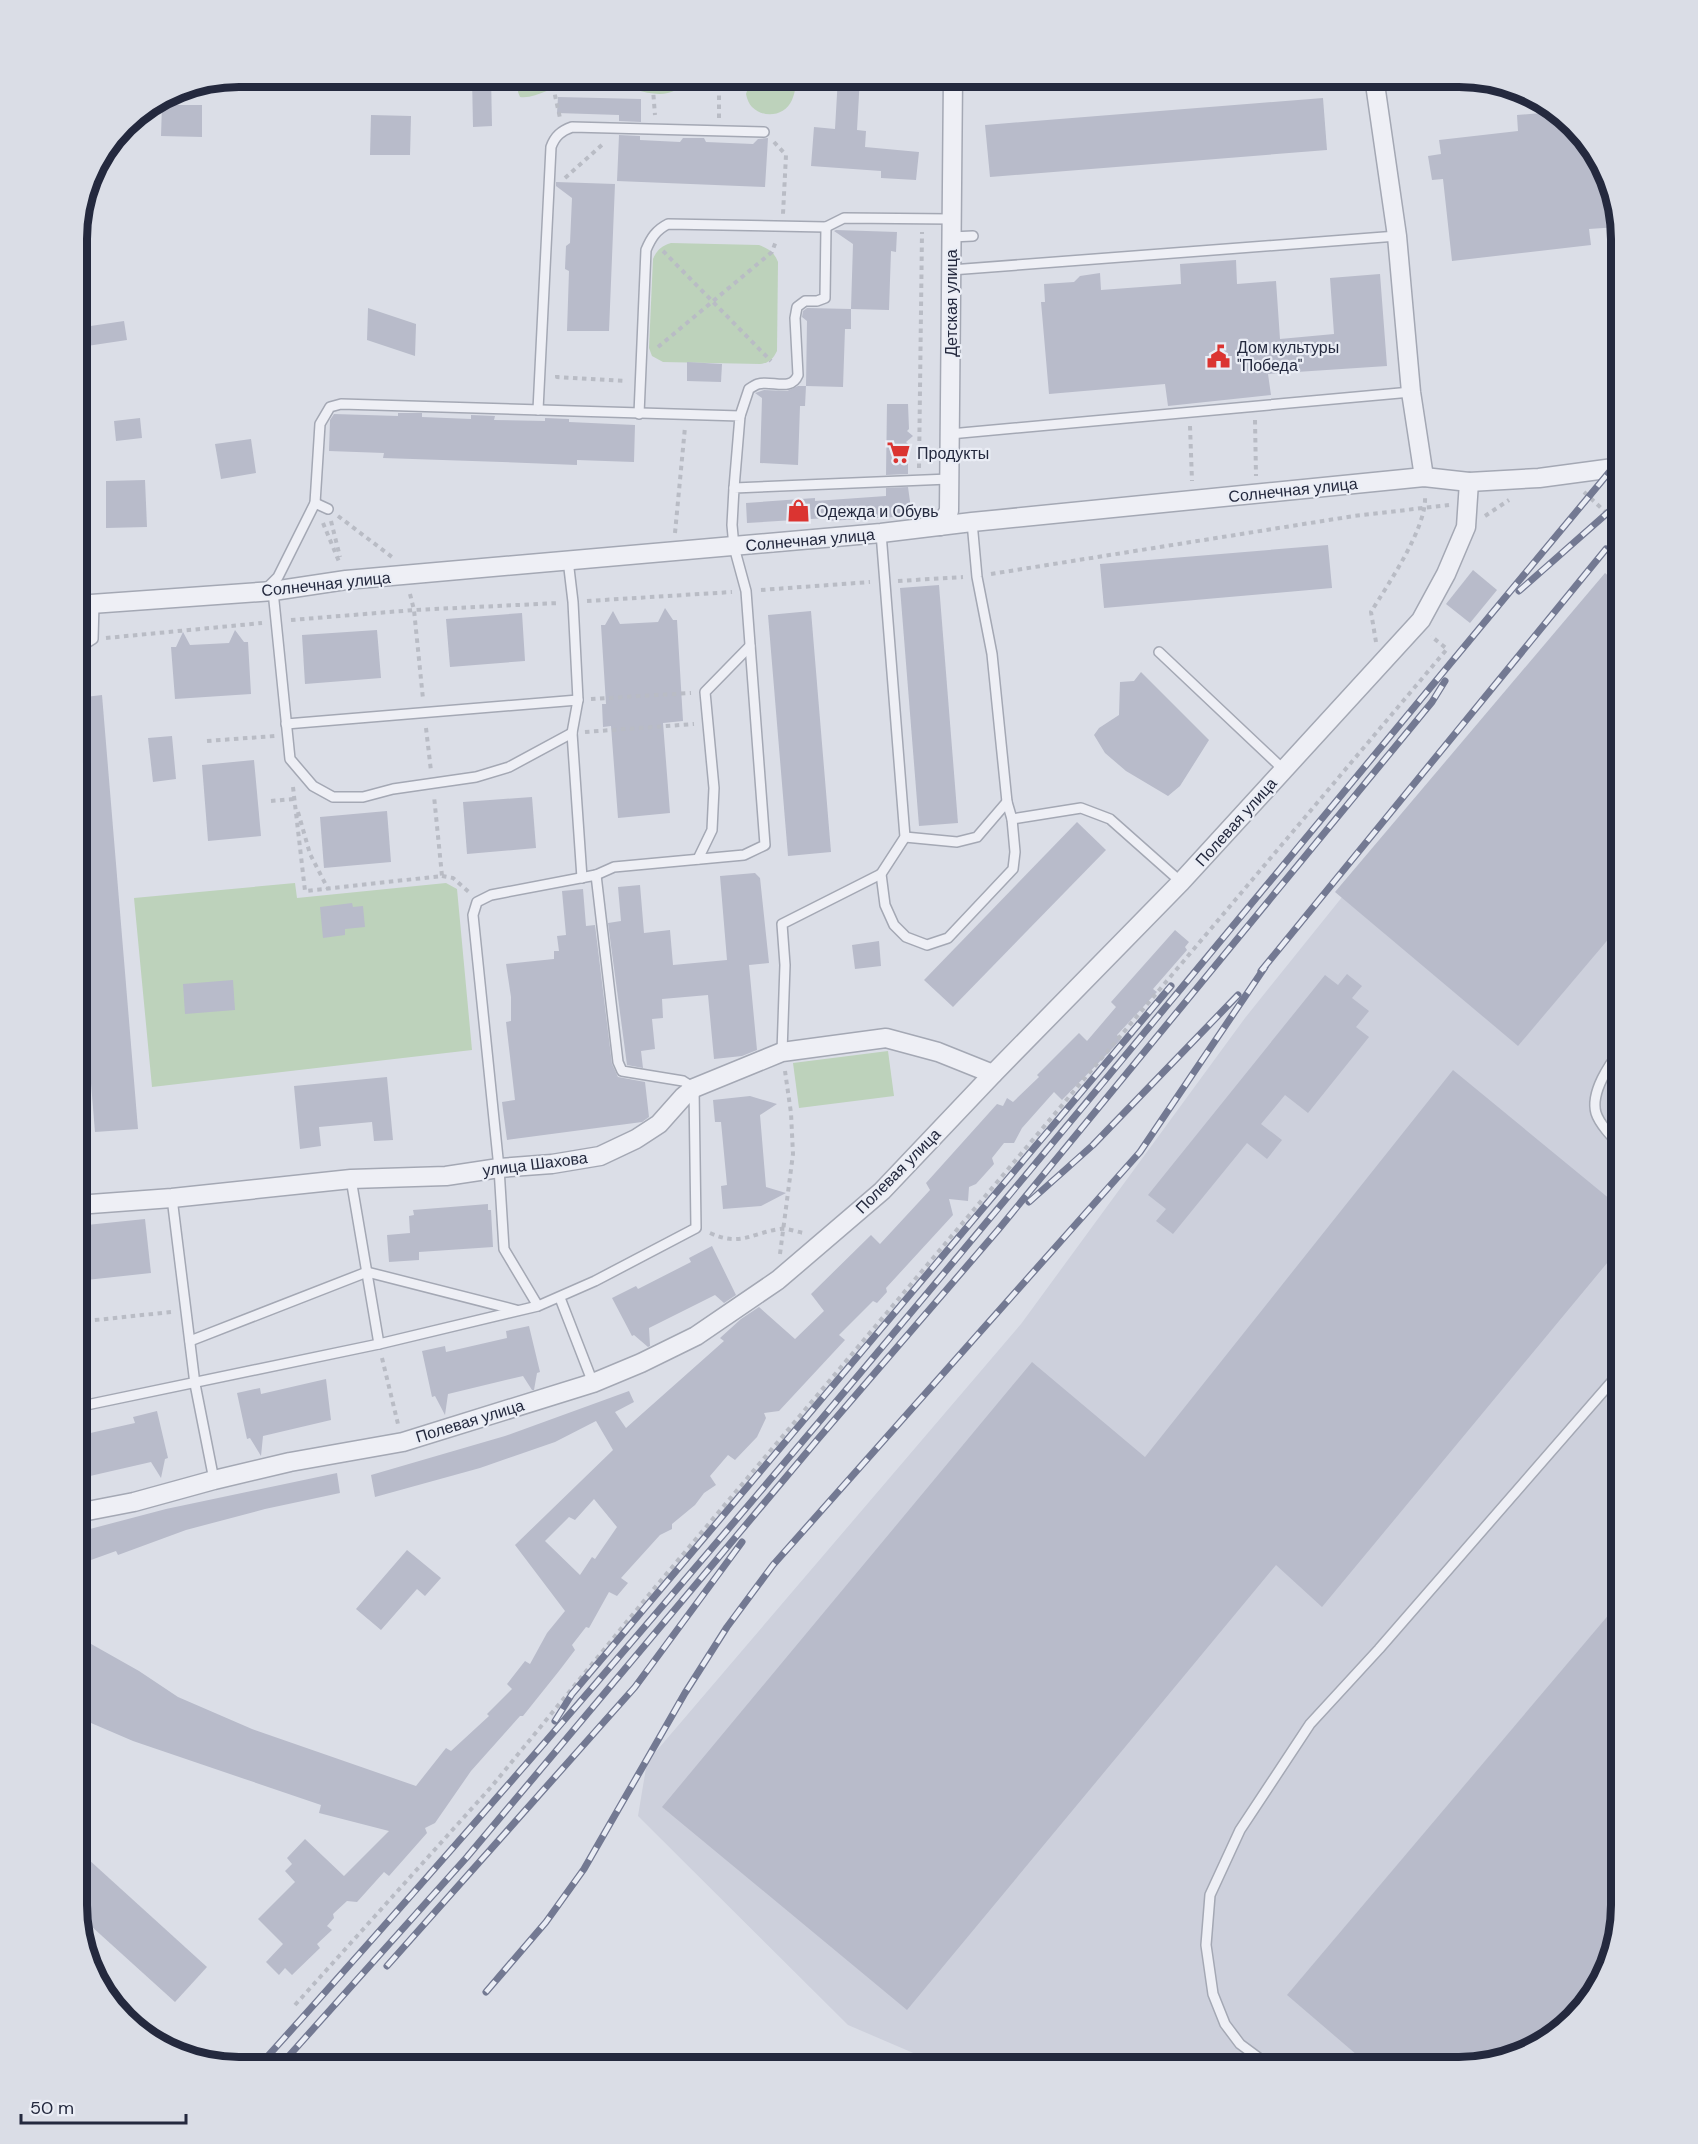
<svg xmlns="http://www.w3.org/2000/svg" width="1698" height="2144" viewBox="0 0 1698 2144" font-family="'DM Sans',sans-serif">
	<rect width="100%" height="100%" fill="#dbdee7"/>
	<!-- built -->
	<g fill="#cdd0dc">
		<path d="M1398,77H1469L1487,82L1399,81Z"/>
		<path d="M1621,527V1905L1600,1986L1549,2040L1459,2067H946L848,2025L638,1816L647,1762L1021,1324L1245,1018L1355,881L1620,562L1608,539Z"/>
	</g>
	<!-- green -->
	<g fill="#bdd2bb">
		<path d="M519,77H689C684,81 681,87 676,90C656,101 632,86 612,84C598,82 584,83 570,84C553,85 537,99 520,97L518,92Z"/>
		<path d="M773,77H798C796,84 795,93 792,100C785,116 764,119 752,107C749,104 747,99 746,94L748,88C758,86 767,89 777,86L775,78Z"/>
		<path d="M671,243L759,245C769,249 774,252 778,262L777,351C773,359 769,363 760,364L663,362L652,356L649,348L653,259C657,250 661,246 671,243Z"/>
		<path d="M295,883L297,898L446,883L457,889L472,1050L152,1087L134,898Z"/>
		<path d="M888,1051L894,1096L799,1108L793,1063Z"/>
	</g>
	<!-- building -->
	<g fill="#b8bbca" fill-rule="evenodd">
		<path d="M472,77H491L492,126L473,127Z"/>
		<path d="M838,77H860L857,130L866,131L865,147L919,152L916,180L881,178V171L811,166L814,127L835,129Z"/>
		<path d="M558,97L641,99V122L619,121V115L557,113Z"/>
		<path d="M1323,98L1327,150L990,177L985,125Z"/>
		<path d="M162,105H202V137L161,136Z"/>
		<path d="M1554,112L1594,149L1618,227L1589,229L1591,245L1452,261L1443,179L1432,180L1428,156L1441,154L1439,140L1518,131L1517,115Z"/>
		<path d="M371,115L411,116L410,155H370Z"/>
		<path d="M619,135L640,136V140L680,142L683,138H704L706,142L753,144L758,139L768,138L765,187L617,181Z"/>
		<path d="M556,182L615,184L609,331H567L569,271L565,269L566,246L570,243L572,198L556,186Z"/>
		<path d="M836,230L897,232L896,252L891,251L889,310L851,309L853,244L834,231Z"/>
		<path d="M1236,260L1237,284L1276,281L1280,339L1334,334L1330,278L1380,274L1387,366L1268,374L1271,395L1168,406L1165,384L1049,394L1041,302H1045L1044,284L1074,282L1080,276L1100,273L1101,290L1181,284L1180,264Z"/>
		<path d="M368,308L416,324L415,356L367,340Z"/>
		<path d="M807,308L851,309V329H845L843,387L806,386L807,321L802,317L803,311Z"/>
		<path d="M124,321L127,340L87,346L84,327Z"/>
		<path d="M687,362L722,364L721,382L687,381Z"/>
		<path d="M798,386H806L805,406H800L798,465L760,463L762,398L755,393L764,390L787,391Z"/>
		<path d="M887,404H908L909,429L907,431L913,436L906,442L908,444V474L886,475Z"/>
		<path d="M398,413H422V417L471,419V415L495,416L494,420L545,421V418L569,419V422L635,425L634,462L577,460V465L502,462L383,458L384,453L329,451L330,420L334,414L398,416Z"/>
		<path d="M140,418L142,438L116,441L114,421Z"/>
		<path d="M251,439L256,473L221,479L215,444Z"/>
		<path d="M145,480L147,527L106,528V481Z"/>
		<path d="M908,487L912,516L827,521V518L747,523L746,503L815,498V501L886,496V488Z"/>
		<path d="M1328,545L1332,588L1104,608L1100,564Z"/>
		<path d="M1473,570L1497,590L1470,623L1446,604Z"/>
		<path d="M1605,573L1622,587V923L1518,1046L1335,892Z"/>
		<path d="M939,585L958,823L919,826L900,588Z"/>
		<path d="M665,608L673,620H677L683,721L663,723L670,813L618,818L611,726L603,727L602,704H606L601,625H605L613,611L620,624L658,622Z"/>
		<path d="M811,611L831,852L788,856L768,615Z"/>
		<path d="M522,613L525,661L450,667L446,619Z"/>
		<path d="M235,630L244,642H248L251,694L175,699L171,647H176L183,632L190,645L229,643Z"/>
		<path d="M377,630L381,678L305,684L302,635Z"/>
		<path d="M1141,672L1209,740L1180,786L1168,796L1126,771L1105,753L1094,735L1099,728L1119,715L1120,682L1134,681Z"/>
		<path d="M102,695L138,1129L95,1132L77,914V698Z"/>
		<path d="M172,736L176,779L153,782L148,738Z"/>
		<path d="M254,760L261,836L208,841L202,765Z"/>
		<path d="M532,797L536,848L467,854L463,802Z"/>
		<path d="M387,811L391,862L324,868L320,817Z"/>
		<path d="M1077,822L1106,850L953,1007L924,980Z"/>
		<path d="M755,873L760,878L769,963L749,965L757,1050L742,1056L714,1059L708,995L662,999L663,1018L652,1019L655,1049L641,1051L643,1068L627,1065L608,923L621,921L618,887L640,885L644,933L670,930L673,965L727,960L720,876Z"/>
		<path d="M583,889L586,926L595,925L612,1064L618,1077L645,1082L649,1117L642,1122L507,1140L502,1102L515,1100L506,1022L511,1021V997L506,964L554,959V951H559L557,936L566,935L562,891Z"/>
		<path d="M352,903L353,907L363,906L365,927L345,929V935L323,938L320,907Z"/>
		<path d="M1175,930L1189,942L1185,947L1187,950L1153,989L1157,992L1117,1035L1121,1039L1115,1046L1062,1100L1054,1092L1022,1128L1014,1143H1004L992,1158L994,1164L976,1184L969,1187L968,1201L949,1199L953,1215L886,1288L887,1292L877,1303L873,1301L839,1335L845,1340L779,1411L764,1413L766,1418L757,1437L735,1460L728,1455L710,1476L716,1485L704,1493L695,1505L672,1524V1529L660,1535L621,1578L628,1583L617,1596L609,1592L589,1628L586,1627L572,1645L575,1650L559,1671L523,1716H520L471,1771L435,1823L425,1828L427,1833L389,1876L384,1872L357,1902L347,1901L333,1914L334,1918L327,1926L332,1930L317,1944L320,1948L292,1975L285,1968L279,1975L266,1962L283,1944L258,1919L295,1882L285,1871L292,1864L287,1858L305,1839L344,1876L389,1831L319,1813L321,1805L133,1741L77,1717V1636L139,1671L178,1697L252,1729L416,1786L446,1748L451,1751L489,1716L487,1714L512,1689L507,1684L525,1661L530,1664L547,1633L565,1611L515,1545L613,1450L596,1421L555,1442L480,1468L375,1497L371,1475L505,1436L629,1391L634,1402L615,1412L626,1428L724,1341L720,1338L741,1319L759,1307L795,1339L824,1311L811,1294L871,1235L880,1244L930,1190L926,1183L997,1104L1003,1106L1007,1098L1013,1102L1039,1077L1037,1075L1079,1033L1087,1041L1116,1007L1111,1002ZM594,1499L617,1527L595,1559L592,1557L580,1575L545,1541L569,1517L575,1520Z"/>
		<path d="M879,941L881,966L855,969L852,945Z"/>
		<path d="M1347,974L1362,986L1352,998L1369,1011L1356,1027L1369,1037L1308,1113L1285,1095L1261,1124L1282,1140L1267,1159L1247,1143L1173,1234L1156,1221L1166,1209L1148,1195L1325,975L1338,985Z"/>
		<path d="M233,980L235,1010L185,1014L183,984Z"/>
		<path d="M1453,1070L1622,1209V1245L1322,1607L1276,1565L907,2010L662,1807L1032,1362L1145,1457Z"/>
		<path d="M387,1077L393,1140L374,1141L372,1122L319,1127L321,1146L300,1149L294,1086Z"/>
		<path d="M750,1096L777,1104L760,1115L766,1187L786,1193L761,1206L723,1209L721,1186L727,1185L721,1122H715L713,1100Z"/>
		<path d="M488,1204V1210H491L493,1247L419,1252V1260L389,1262L387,1235L410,1233L409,1216L414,1215L413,1210Z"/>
		<path d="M145,1219L151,1273L77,1281V1226Z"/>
		<path d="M712,1246L736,1295L724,1303L715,1295L649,1328L650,1346L648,1347L634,1335L632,1336L612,1298L636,1286L638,1289L691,1262L689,1258Z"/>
		<path d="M529,1326L540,1372L537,1373L534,1390H532L523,1376L448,1394L445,1415L435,1396L432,1397L422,1351L445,1346L446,1352L507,1338L506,1331Z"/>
		<path d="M326,1379L331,1420L263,1436L261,1456L250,1438L247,1439L237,1393L260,1388L261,1394Z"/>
		<path d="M157,1411L168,1458L165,1459L161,1478L151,1462L77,1479V1436L135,1423L133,1417Z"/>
		<path d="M337,1473L340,1493L265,1509L186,1530L118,1555L116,1551L77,1565V1537L91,1531L90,1529L166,1509Z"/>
		<path d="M407,1550L441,1578L425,1596L417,1589L381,1630L356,1609Z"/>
		<path d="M1622,1599V1905L1600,1986L1549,2040L1459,2067H1371L1287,1995Z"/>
		<path d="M77,1849L207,1967L175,2002L80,1916L76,1905Z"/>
	</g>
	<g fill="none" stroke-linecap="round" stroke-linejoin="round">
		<defs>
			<g id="lane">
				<path d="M951,237L973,236"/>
				<path d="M951,270L1397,236"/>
				<path d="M538,410L551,147C555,136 561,131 572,127L764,132"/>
				<path d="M639,414L646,250C651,238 656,230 668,224L826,227L844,218L951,219"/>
				<path d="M740,416L749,389C752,387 755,385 758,384C772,380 791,392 798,375L795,318L797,307L805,301H817L825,298L826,227"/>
				<path d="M950,434L1411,392"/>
				<path d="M315,503L328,509"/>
				<path d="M881,533L905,837L881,874L885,905L894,925L906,937L927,945L948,938L1013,869L1015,852L1012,819L1007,802L992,654L977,577L972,522"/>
				<path d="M568,560L573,602L578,700L572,733L582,878"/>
				<path d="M266,589L278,577L315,503L320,424L330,407L341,404L740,416L734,488"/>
				<path d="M273,591L290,759L313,786L333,797H363L393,789L476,777L509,767L572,733"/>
				<path d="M77,649L93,639L94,604"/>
				<path d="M1159,652L1284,770"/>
				<path d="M286,724L578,700"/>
				<path d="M1012,819L1081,808L1110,819L1181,882"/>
				<path d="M905,837L957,842L977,837L1007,802"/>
				<path d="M698,859L712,830L714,788L705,692L750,646"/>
				<path d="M596,875L614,867L744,855L765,845L746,591L734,547L732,525L734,488L949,479"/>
				<path d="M782,1052L785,965L782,924L881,874"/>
				<path d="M77,1132L84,1204"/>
				<path d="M1621,1146C1613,1139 1599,1123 1596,1113C1590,1092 1610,1064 1621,1049"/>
				<path d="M351,1179L379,1344"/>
				<path d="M172,1198L195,1384L214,1480"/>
				<path d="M560,1298L593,1383"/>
				<path d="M190,1341L367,1272L516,1310"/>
				<path d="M77,1407L379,1344L538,1306L595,1281L696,1228L694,1088L683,1081L622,1071L618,1062L596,875L491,895L477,902L473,915L499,1168L504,1249L538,1306"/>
				<path d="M1271,2067L1240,2044L1225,2024L1213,1994L1206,1945L1210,1895L1240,1830L1310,1724L1379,1649L1621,1371"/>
			</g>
			<g id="street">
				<path d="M1374,77L1397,236L1411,392L1424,477"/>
				<path d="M940,526L949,511L953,77"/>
				<path d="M77,605L273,591L346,580L414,574L881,533L972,522L1424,477L1469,482L1539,478L1621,467"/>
				<path d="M77,1205L172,1198L351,1179L446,1176L499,1168L552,1164L600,1156L636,1139L659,1124L683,1097L694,1088L782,1052L886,1038L938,1052L993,1074"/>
				<path d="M77,1513L134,1502L214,1480L290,1462L403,1442L593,1383L641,1363L696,1336L778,1280L882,1191L993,1074L1181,882L1421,620L1446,574L1466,527L1469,482"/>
			</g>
		</defs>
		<!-- lane casing -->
		<use href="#lane" stroke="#a4a8b4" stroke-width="12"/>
		<!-- street casing -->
		<use href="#street" stroke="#a4a8b4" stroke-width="21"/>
		<!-- path -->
		<g stroke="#b9bcc5" stroke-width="4" stroke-dasharray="4.5 4.5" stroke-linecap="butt">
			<path d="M551,77L560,118"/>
			<path d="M652,77L655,115"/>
			<path d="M719,118V77"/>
			<path d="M774,142L786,155L783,214"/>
			<path d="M565,178L604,143"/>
			<path d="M663,251L771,361"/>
			<path d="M658,347L772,252L776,241"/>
			<path d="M557,375V377L625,381"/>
			<path d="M1255,420L1256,476"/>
			<path d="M1190,426L1192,481"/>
			<path d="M919,468L922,232"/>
			<path d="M1584,492L1615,521L1621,516"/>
			<path d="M338,516L392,557"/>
			<path d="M1485,516L1509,500"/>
			<path d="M331,521L340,557"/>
			<path d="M323,523L340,564"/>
			<path d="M675,533L685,427"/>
			<path d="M991,574L1354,516L1449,505"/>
			<path d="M898,581L963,577"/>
			<path d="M761,590L870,582"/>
			<path d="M410,594L414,610L423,699"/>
			<path d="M587,601L732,592"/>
			<path d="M291,620L414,610L559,603"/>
			<path d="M106,638L262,623"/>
			<path d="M1376,642L1371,612C1388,584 1427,528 1425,496"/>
			<path d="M591,699L691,693"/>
			<path d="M426,728L431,771"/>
			<path d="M585,732L694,724"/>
			<path d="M207,741L275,736"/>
			<path d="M293,787L305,891L442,876L434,796"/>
			<path d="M271,801L294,799"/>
			<path d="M298,812L310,854L328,889"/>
			<path d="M442,876L453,878L469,892"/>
			<path d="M710,1233C741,1247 751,1233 780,1229C788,1228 797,1232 804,1233"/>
			<path d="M780,1254L793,1154L791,1113L785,1071"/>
			<path d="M77,1322L171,1312"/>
			<path d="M382,1358L398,1424"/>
			<path d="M295,2005L492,1786L652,1591L1447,649L1431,636"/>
		</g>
		<!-- lane -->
		<use href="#lane" stroke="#eeeff5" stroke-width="9"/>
		<!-- street -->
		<use href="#street" stroke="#eeeff5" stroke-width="18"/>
		<defs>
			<g id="rail">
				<path d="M1519,591L1621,501"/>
				<path d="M1261,971L1606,549"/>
				<path d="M1029,1202L1093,1145L1238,995"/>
				<path d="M555,1721L572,1694L1171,986"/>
				<path d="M387,1966L635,1687L742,1542"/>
				<path d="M486,1992L546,1922L584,1869L685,1693L727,1627L773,1565L1140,1152L1265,967"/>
				<path d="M258,2067C729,1545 1171,998 1621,458"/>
				<path d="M279,2067L467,1857L818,1439L998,1230L1432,702L1445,681"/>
			</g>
		</defs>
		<!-- rail casing -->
		<use href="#rail" stroke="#737992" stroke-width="7"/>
		<!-- rail -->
		<use href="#rail" stroke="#eaedf5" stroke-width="4.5" stroke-dasharray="14" stroke-linecap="butt"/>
	</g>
	<!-- icons -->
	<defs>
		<symbol id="civic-bare" viewBox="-9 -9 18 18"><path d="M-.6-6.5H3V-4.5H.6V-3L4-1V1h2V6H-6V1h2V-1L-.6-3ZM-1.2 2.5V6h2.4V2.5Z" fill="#db3431" stroke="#eaedf5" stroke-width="2.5" paint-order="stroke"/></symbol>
		<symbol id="supermarket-bare" viewBox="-9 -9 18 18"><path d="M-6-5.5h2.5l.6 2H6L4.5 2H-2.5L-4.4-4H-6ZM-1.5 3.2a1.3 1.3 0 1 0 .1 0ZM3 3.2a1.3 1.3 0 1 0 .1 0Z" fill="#db3431" stroke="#eaedf5" stroke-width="2.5" paint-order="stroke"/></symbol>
		<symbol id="shop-bare" viewBox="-9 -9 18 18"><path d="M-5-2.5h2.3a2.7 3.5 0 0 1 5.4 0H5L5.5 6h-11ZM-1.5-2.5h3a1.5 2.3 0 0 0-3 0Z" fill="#db3431" stroke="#eaedf5" stroke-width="2.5" paint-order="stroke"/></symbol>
	</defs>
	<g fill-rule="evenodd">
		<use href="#civic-bare" x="1202" y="340" width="33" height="33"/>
		<use href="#supermarket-bare" x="882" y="436" width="33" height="33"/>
		<use href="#shop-bare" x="782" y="494" width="33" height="33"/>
	</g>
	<g text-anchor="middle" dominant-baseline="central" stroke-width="4.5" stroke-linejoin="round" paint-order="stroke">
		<!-- street labels -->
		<g font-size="16" fill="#24293e" stroke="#eaedf5">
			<text transform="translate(951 303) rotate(-90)">Детская улица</text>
			<text transform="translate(1293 490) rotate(-6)">Солнечная улица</text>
			<text transform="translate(810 540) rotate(-5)">Солнечная улица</text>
			<text transform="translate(326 584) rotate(-6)">Солнечная улица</text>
			<text transform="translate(1236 822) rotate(-48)">Полевая улица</text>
			<text transform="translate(535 1164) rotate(-7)">улица Шахова</text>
			<text transform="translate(898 1171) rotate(-45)">Полевая улица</text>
			<text transform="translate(470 1421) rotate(-17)">Полевая улица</text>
		</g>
		<!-- poi labels -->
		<g font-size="16" fill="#24293e" stroke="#eaedf5" text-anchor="start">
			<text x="1237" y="347">Дом культуры<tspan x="1237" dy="18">"Победа"</tspan></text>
			<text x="917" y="453">Продукты</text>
			<text x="816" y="511">Одежда и Обувь</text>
		</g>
	</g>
	<!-- crop -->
	<path d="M0 0H1698V2144H0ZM239 87H1459A152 152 0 0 1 1611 239V1905A152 152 0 0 1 1459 2057H239A152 152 0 0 1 87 1905V239A152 152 0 0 1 239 87Z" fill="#dadde6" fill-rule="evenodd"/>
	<path fill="none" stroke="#24293e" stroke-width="8" d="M239 87H1459A152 152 0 0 1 1611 239V1905A152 152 0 0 1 1459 2057H239A152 152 0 0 1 87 1905V239A152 152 0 0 1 239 87Z"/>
	<!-- scale -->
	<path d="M21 2114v9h165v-9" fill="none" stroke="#24293e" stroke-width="3"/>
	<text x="30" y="2114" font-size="18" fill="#24293e" stroke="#eaedf5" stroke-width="4.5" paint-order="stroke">50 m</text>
</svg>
